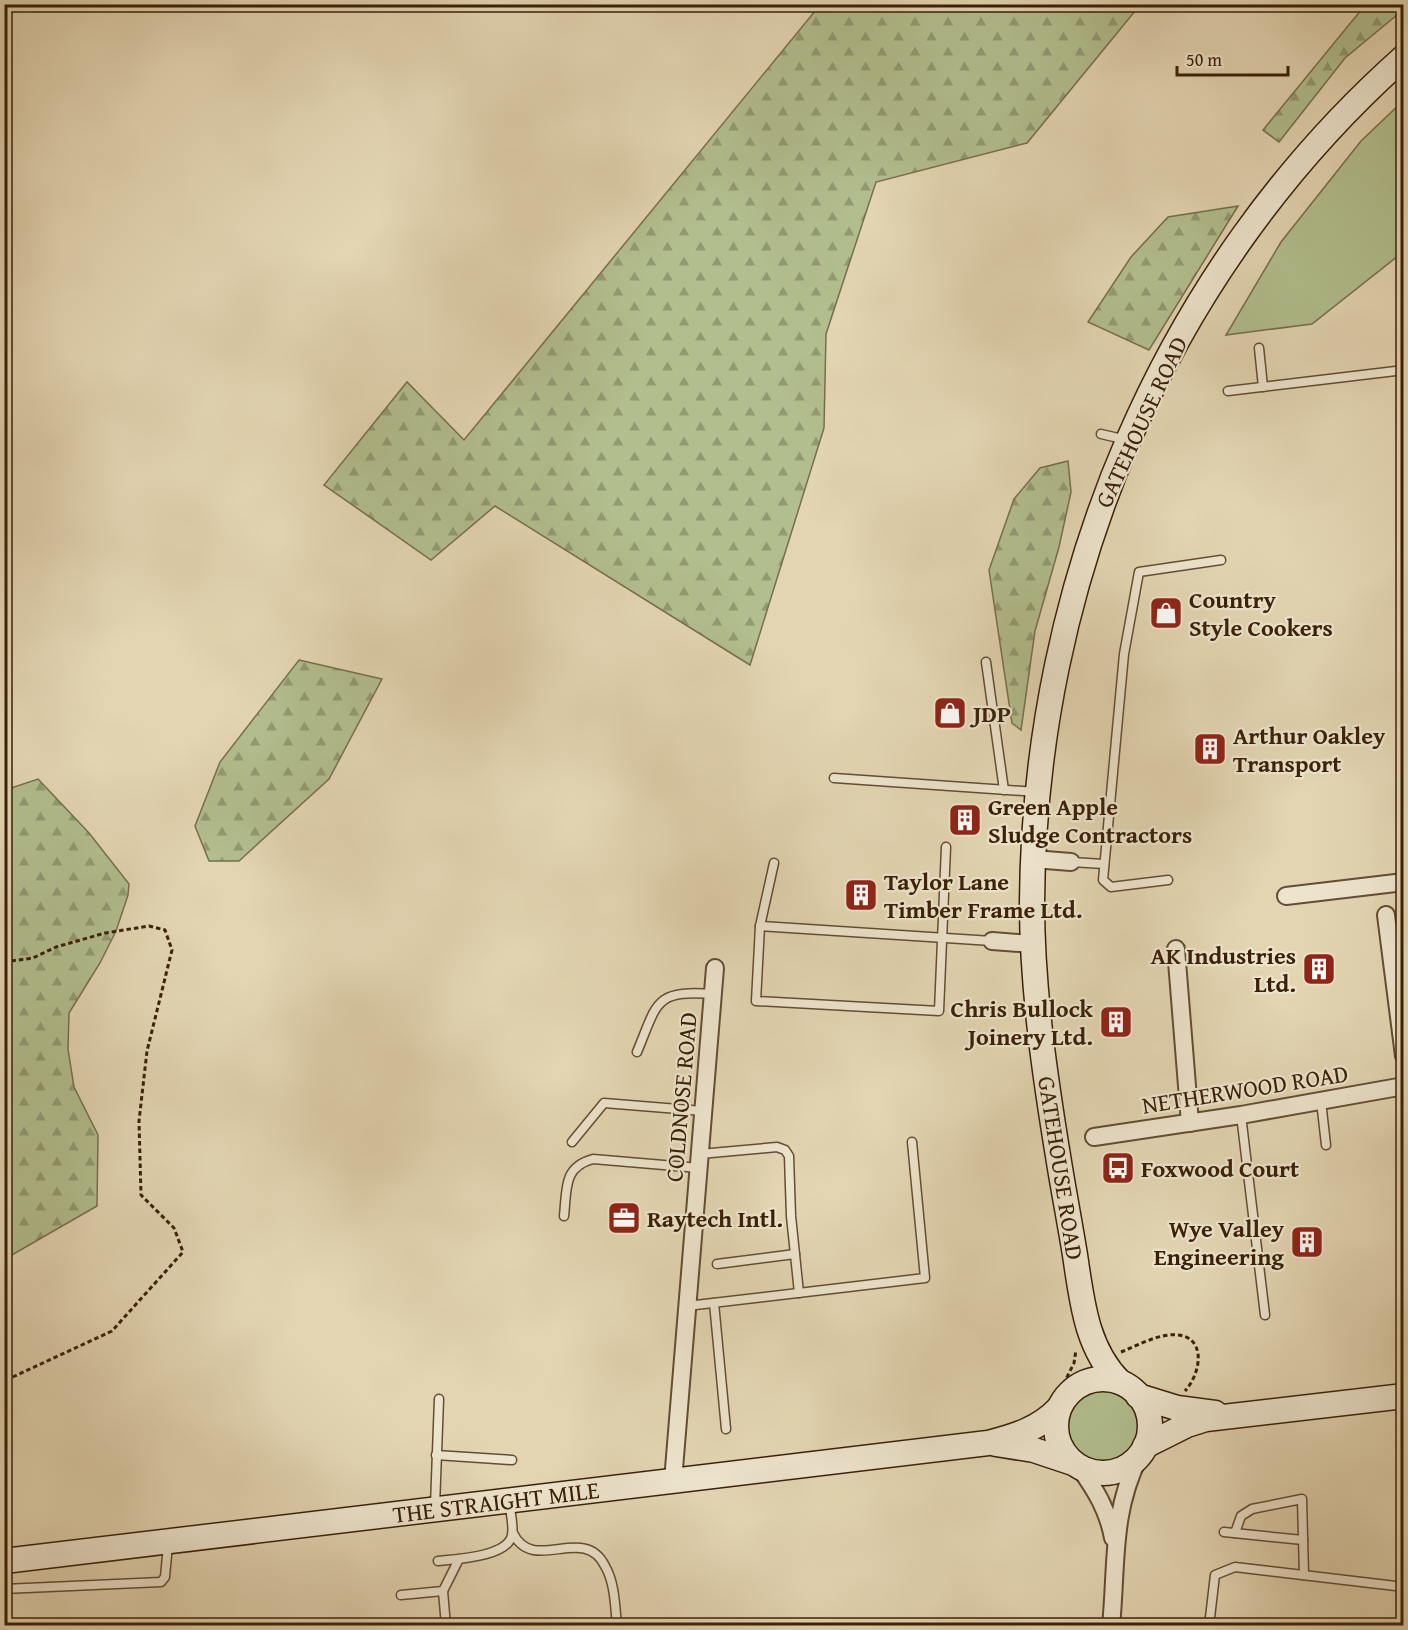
<svg xmlns="http://www.w3.org/2000/svg" width="1408" height="1630" viewBox="0 0 1408 1630" font-family="'Gentium Book Plus',serif">
	<defs>
		<pattern id="forest-firs" width="22" height="20" patternUnits="userSpaceOnUse" patternTransform="scale(1.5)"><rect width="22" height="20" fill="#b2be8e"/><path d="M5 1l3.5 6h-7zM16 11l3.5 6h-7z" fill="#929a72"/></pattern>
	</defs>
	<rect width="100%" height="100%" fill="#e3d5b2"/>
	<filter id="stains"><feTurbulence type="fractalNoise" baseFrequency=".00333" numOctaves="4"/><feColorMatrix values="0 0 0 0 .2 0 0 0 0 .09 0 0 0 0 .02 0 0 0 .5 -.17"/></filter>
	<radialGradient id="worn" r=".72"><stop offset=".6" stop-color="#630" stop-opacity="0"/><stop offset="1" stop-color="#630" stop-opacity=".3"/></radialGradient>
	<!-- green -->
	<g fill="#b2be8e" stroke="#766f4b" stroke-width="1.5">
		<path d="M1403,101V252L1312,324L1226,335L1281,242L1361,141Z"/>
		<circle cx="1103" cy="1426" r="35"/>
	</g>
	<!-- forest -->
	<g fill="url(#forest-firs)" stroke="#766f4b" stroke-width="1.5">
		<path d="M1366,4L1403,5V10L1345,58L1279,142L1263,130Z"/>
		<path d="M820,5H1140L1027,143L876,182L826,334L824,428L750,665L495,506L431,560L324,485L407,382L464,440Z"/>
		<path d="M1238,206L1149,350L1088,322L1131,257L1168,217Z"/>
		<path d="M1068,461L1071,492L1059,547L1035,631L1021,730L1012,723L989,570L1014,499L1040,468Z"/>
		<path d="M299,660L382,679L329,779L239,861H209L195,826L220,762Z"/>
		<path d="M38,779L89,833L129,884L128,895L116,931L100,963L69,1013L68,1049L74,1087L98,1135L97,1206L5,1259V790Z"/>
	</g>
	<g fill="none" stroke-linecap="round" stroke-linejoin="round">
		<defs>
			<g id="lane">
				<path d="M1259,348L1263,387"/>
				<path d="M1228,391L1404,370"/>
				<path d="M1101,434L1127,440"/>
				<path d="M986,662L1004,790"/>
				<path d="M834,778L1037,792"/>
				<path d="M1071,862L1104,864"/>
				<path d="M774,863L760,926L756,1001L939,1011L946,847"/>
				<path d="M1168,880L1111,887L1103,880L1124,654L1139,572L1221,560"/>
				<path d="M760,926L992,941"/>
				<path d="M637,1052C658,1002 654,990 713,994"/>
				<path d="M1321,1101L1326,1145"/>
				<path d="M1241,1115L1265,1315"/>
				<path d="M572,1142L604,1103L703,1111"/>
				<path d="M700,1154L777,1147L785,1150L789,1156L791,1216L799,1293"/>
				<path d="M564,1216C567,1189 563,1167 593,1159L699,1168"/>
				<path d="M717,1264L795,1254"/>
				<path d="M714,1303L726,1429"/>
				<path d="M687,1306L925,1278L912,1142"/>
				<path d="M436,1455L512,1460"/>
				<path d="M435,1506L439,1399"/>
				<path d="M1224,1532L1303,1540"/>
				<path d="M513,1533C533,1575 584,1523 605,1566C615,1583 615,1606 617,1626"/>
				<path d="M1235,1533L1241,1516L1252,1509L1302,1499L1304,1575"/>
				<path d="M438,1561C456,1559 508,1557 512,1535C514,1525 510,1511 509,1501"/>
				<path d="M4,1589L161,1582L165,1577L168,1545"/>
				<path d="M443,1591L446,1626"/>
				<path d="M401,1595L443,1591L459,1559"/>
				<path d="M1209,1626L1215,1575L1235,1567L1404,1587"/>
			</g>
			<g id="street">
				<path d="M1033,859L1071,862"/>
				<path d="M1286,896L1404,882"/>
				<path d="M1386,915L1404,1056"/>
				<path d="M992,941L1033,944"/>
				<path d="M1176,949L1190,1123"/>
				<path d="M1094,1137L1241,1115L1404,1086"/>
				<path d="M1079,1467C1095,1489 1108,1510 1113,1538"/>
				<path d="M673,1481L715,968"/>
				<path d="M1111,1626C1117,1565 1111,1513 1139,1457"/>
			</g>
			<g id="secondary">
				<circle cx="1103" cy="1426" r="47"/>
				<path d="M1120,1382C1086,1348 1082,1301 1075,1255C1070,1224 1064,1193 1059,1162C1045,1077 1032,989 1032,903C1034,582 1163,271 1404,57"/>
				<path d="M1138,1396L1177,1408L1215,1413"/>
				<path d="M996,1444L1034,1450L1073,1463"/>
				<path d="M1145,1446L1187,1425L1206,1419L1404,1396"/>
				<path d="M4,1561L988,1443C1015,1436 1039,1429 1059,1408"/>
			</g>
		</defs>
		<!-- lane casing -->
		<use href="#lane" stroke="#644d32" stroke-width="11"/>
		<!-- street casing -->
		<use href="#street" stroke="#644d32" stroke-width="20"/>
		<!-- secondary casing -->
		<use href="#secondary" stroke="#3a2008" stroke-width="27"/>
		<!-- path -->
		<g stroke="#3a2008" stroke-width="3" stroke-dasharray="4.5 3" stroke-linecap="butt">
			<path d="M4,962L33,958L56,947L105,933L149,926L165,930L172,950L147,1051L139,1121L141,1195L174,1228L183,1252L112,1331L4,1381"/>
			<path d="M1121,1352C1136,1346 1152,1337 1169,1335C1207,1331 1203,1371 1185,1391"/>
			<path d="M1060,1391L1074,1363L1076,1350"/>
		</g>
		<!-- lane -->
		<use href="#lane" stroke="#ede4cd" stroke-width="8"/>
		<!-- street -->
		<use href="#street" stroke="#ede4cd" stroke-width="16"/>
		<!-- secondary -->
		<use href="#secondary" stroke="#ede4cd" stroke-width="24"/>
	</g>
	<!-- icons -->
	<defs>
		<symbol id="shop-square" viewBox="-11 -11 22 22"><rect x="-9" y="-9" width="18" height="18" rx="4" fill="#8f2418" stroke="#ede4cd"/><path d="M-5-2.5h2.3a2.7 3.5 0 0 1 5.4 0H5L5.5 6h-11ZM-1.5-2.5h3a1.5 2.3 0 0 0-3 0Z" fill="#fff"/></symbol>
		<symbol id="building-square" viewBox="-11 -11 22 22"><rect x="-9" y="-9" width="18" height="18" rx="4" fill="#8f2418" stroke="#ede4cd"/><path d="M-4-6H4V6H1V3H-1V6H-4ZM-2.5-4.3h1.7v1.8h-1.7ZM.8-4.3h1.7v1.8H.8ZM-2.5-1h1.7V.8h-1.7ZM.8-1h1.7V.8H.8Z" fill="#fff"/></symbol>
		<symbol id="bus-square" viewBox="-11 -11 22 22"><rect x="-9" y="-9" width="18" height="18" rx="4" fill="#8f2418" stroke="#ede4cd"/><path d="M-5-6H5V4H4V6H2V4H-2V6H-4V4H-5ZM-3.5-4V0h7V-4ZM-3.5 1.2v1.5H-2V1.2ZM2 1.2v1.5H3.5V1.2Z" fill="#fff"/></symbol>
		<symbol id="office-square" viewBox="-11 -11 22 22"><rect x="-9" y="-9" width="18" height="18" rx="4" fill="#8f2418" stroke="#ede4cd"/><path d="M-6-3h4V-5.5h4V-3h4V5H-6ZM-1-4.5V-3h2v-1.5ZM-6 0V1H6V0Z" fill="#fff"/></symbol>
	</defs>
	<g fill-rule="evenodd">
		<use href="#shop-square" x="1147" y="594" width="38" height="38"/>
		<use href="#shop-square" x="931" y="694" width="38" height="38"/>
		<use href="#building-square" x="1191" y="730" width="38" height="38"/>
		<use href="#building-square" x="946" y="801" width="38" height="38"/>
		<use href="#building-square" x="842" y="876" width="38" height="38"/>
		<use href="#building-square" x="1300" y="950" width="38" height="38"/>
		<use href="#building-square" x="1097" y="1003" width="38" height="38"/>
		<use href="#bus-square" x="1099" y="1149" width="38" height="38"/>
		<use href="#office-square" x="605" y="1199" width="38" height="38"/>
		<use href="#building-square" x="1288" y="1223" width="38" height="38"/>
	</g>
	<g text-anchor="middle" dominant-baseline="central" stroke-width="4.5" stroke-linejoin="round" paint-order="stroke">
		<!-- street labels -->
		<g font-size="24" fill="#3a2008" stroke="#ede4cd">
			<text transform="translate(1141 422) rotate(-65)">GATEHOUSE ROAD</text>
			<text transform="translate(1245 1089) rotate(-9)">NETHERWOOD ROAD</text>
			<text transform="translate(681 1097) rotate(-85)">COLDNOSE ROAD</text>
			<text transform="translate(1061 1168) rotate(81)">GATEHOUSE ROAD</text>
			<text transform="translate(496 1502) rotate(-7)">THE STRAIGHT MILE</text>
		</g>
		<!-- poi labels -->
		<g font-size="24" font-weight="bold" fill="#3a2008" stroke="#ede4cd" text-anchor="start">
			<text x="1189" y="599">Country<tspan x="1189" dy="28">Style Cookers</tspan></text>
			<text x="973" y="713">JDP</text>
			<text x="1233" y="735">Arthur Oakley<tspan x="1233" dy="28">Transport</tspan></text>
			<text x="988" y="806">Green Apple<tspan x="988" dy="28">Sludge Contractors</tspan></text>
			<text x="884" y="881">Taylor Lane<tspan x="884" dy="28">Timber Frame Ltd.</tspan></text>
			<text x="1296" y="955" text-anchor="end">AK Industries<tspan x="1296" dy="28">Ltd.</tspan></text>
			<text x="1093" y="1008" text-anchor="end">Chris Bullock<tspan x="1093" dy="28">Joinery Ltd.</tspan></text>
			<text x="1141" y="1168">Foxwood Court</text>
			<text x="647" y="1218">Raytech Intl.</text>
			<text x="1284" y="1228" text-anchor="end">Wye Valley<tspan x="1284" dy="28">Engineering</tspan></text>
		</g>
	</g>
	<!-- margin -->
	<rect width="1408" height="1630" fill="none" stroke="#e3d5b2" stroke-width="24"/>
	<rect x="6" y="6" width="1396" height="1618" fill="none" stroke="#3a2008" stroke-width="3"/>
	<rect x="12" y="12" width="1384" height="1606" fill="none" stroke="#3a2008" stroke-width="1.5"/>
	<!-- scale -->
	<path d="M1177 66v9h111v-9" fill="none" stroke="#3a2008" stroke-width="3"/>
	<text x="1186" y="66" font-size="18" fill="#3a2008" stroke="#ede4cd" stroke-width="4.5" paint-order="stroke">50 m</text>
	<rect width="100%" height="100%" filter="url(#stains)"/>
	<rect width="100%" height="100%" fill="url(#worn)"/>
</svg>
